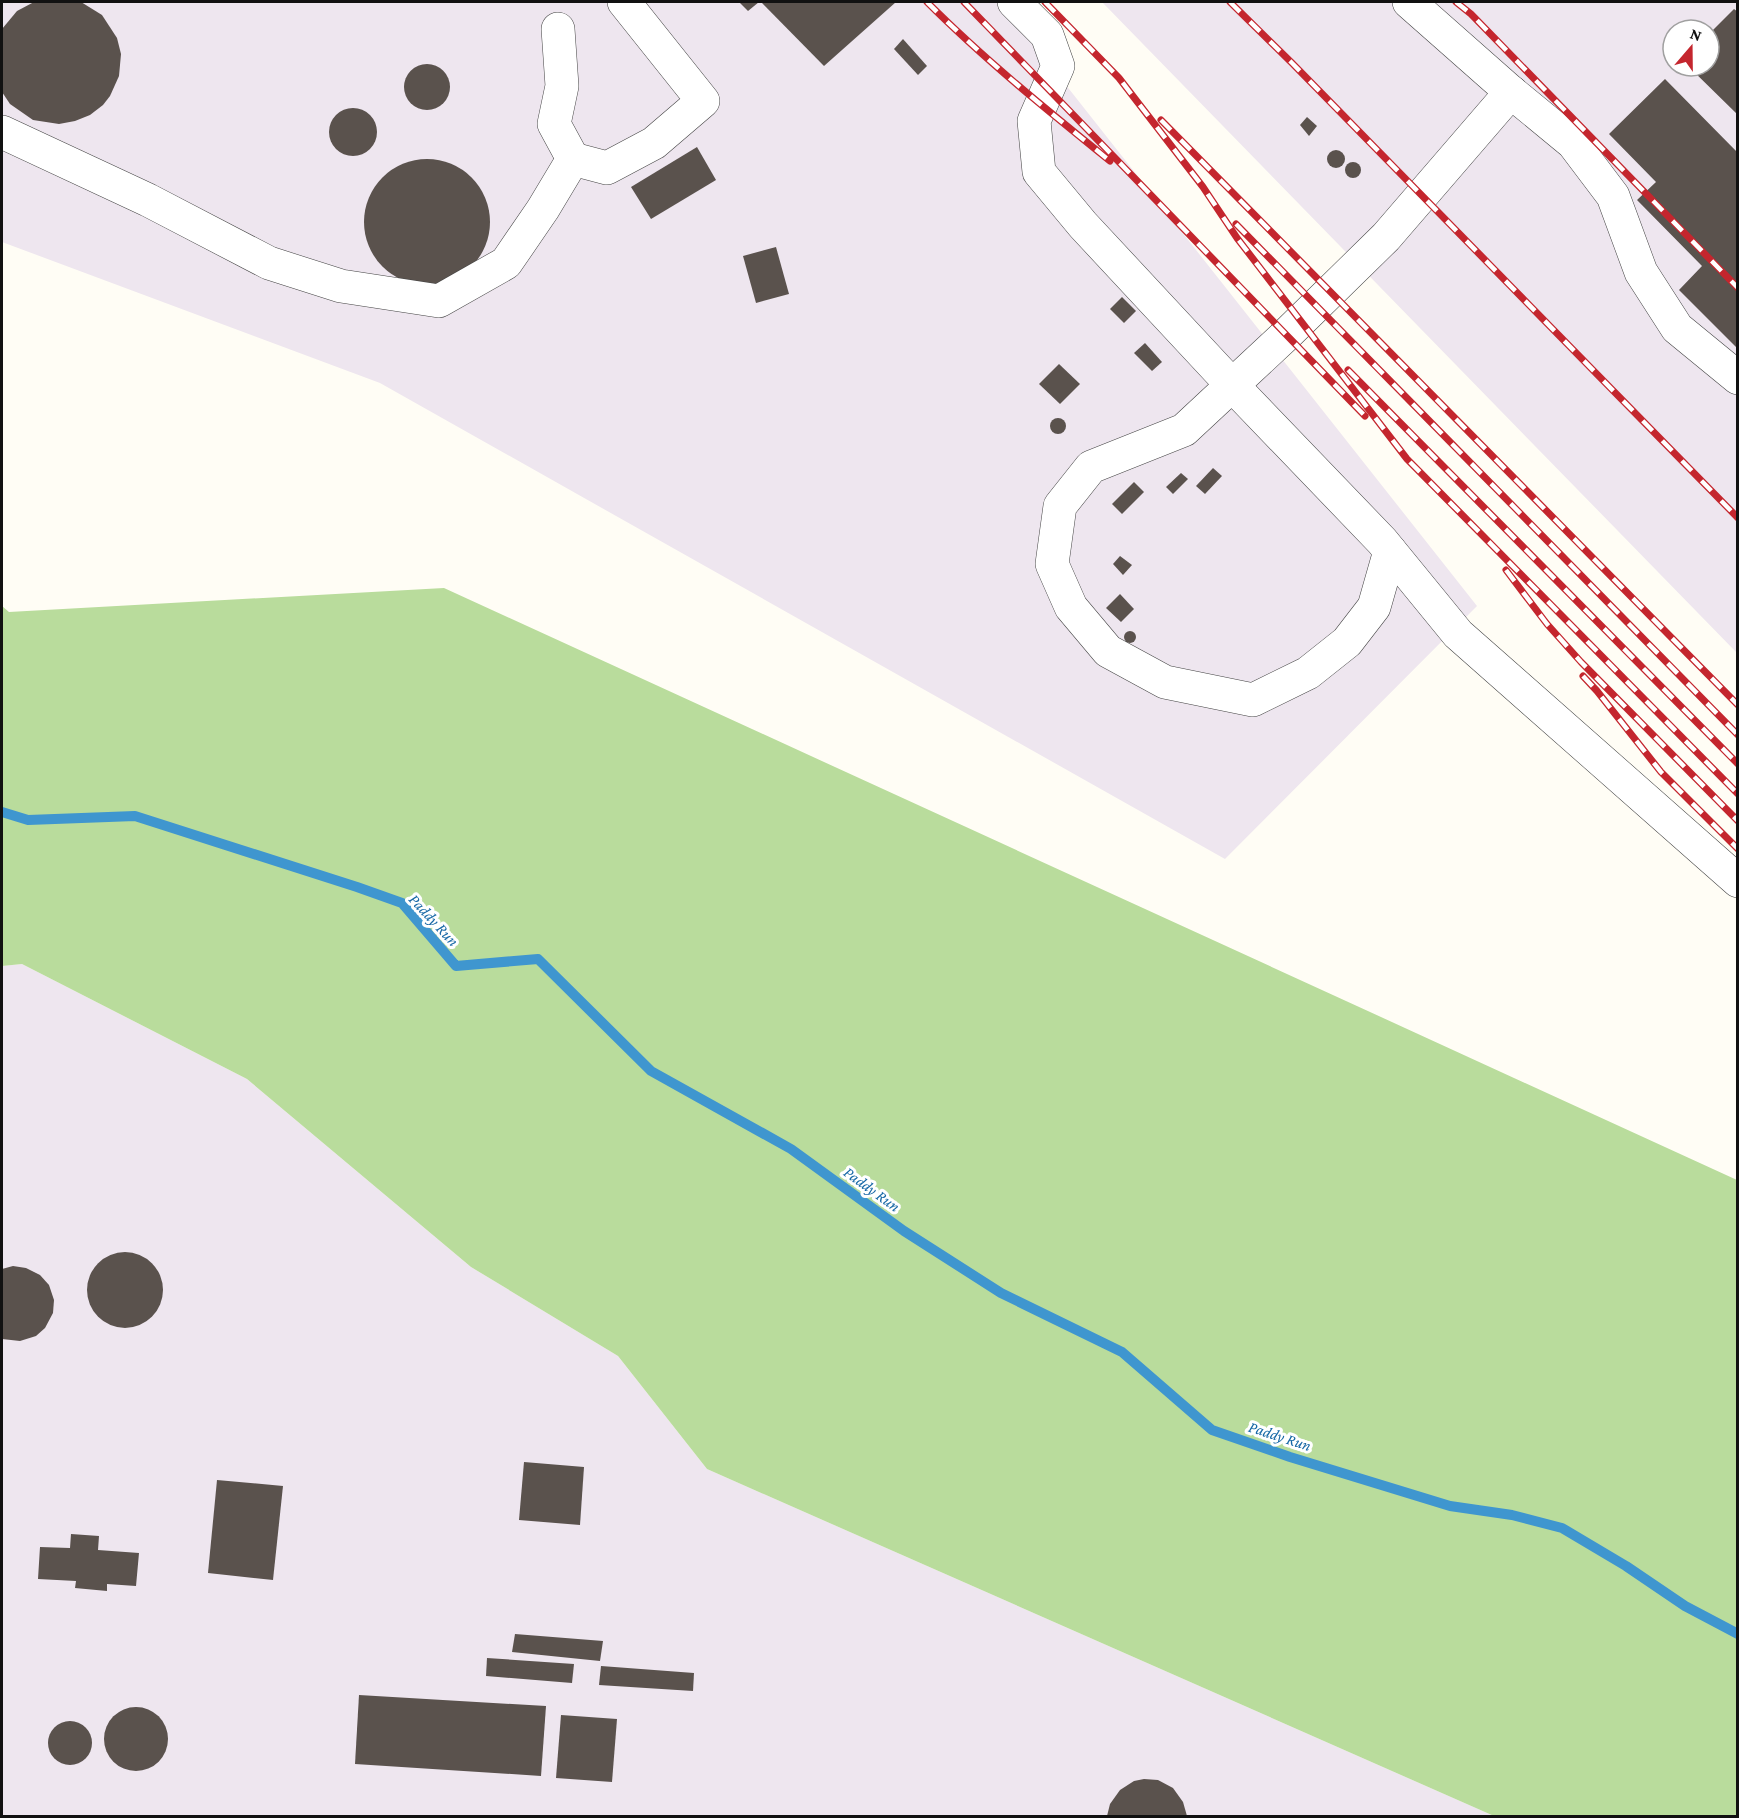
<svg xmlns="http://www.w3.org/2000/svg" width="1739" height="1818" viewBox="0 0 1739 1818" font-family="'Crimson Pro',serif">
	<rect width="100%" height="100%" fill="#fffdf5"/>
	<!-- industrial -->
	<g fill="#eee6ef" fill-rule="evenodd">
		<path d="M2,2H997L1009,13L1477,606L1225,859L380,383L2,242Z"/>
		<path d="M1102,2H1737V653ZM1673,30H1709V66H1673Z"/>
		<path d="M22,964L247,1079L471,1267L618,1356L707,1469L1494,1816H2V966Z"/>
	</g>
	<!-- forest -->
	<path fill="#b9dc9c" d="M444,588L1737,1180V1816H1494L707,1469L618,1356L471,1267L247,1079L22,964L2,966V606L9,612Z"/>
	<g fill="none" stroke-linecap="round" stroke-linejoin="round">
		<!-- stream -->
		<path stroke="#3f96cf" stroke-width="10" d="M2,812L28,820L135,816L357,887L402,903L456,966L538,959L651,1071L791,1149L904,1231L1001,1293L1122,1352L1212,1430L1290,1457L1450,1506L1512,1515L1562,1528L1626,1566L1685,1606L1738,1634"/>
	</g>
	<!-- building -->
	<g fill="#5a524d">
		<path d="M34,2H81L102,15L117,38L121,54L119,76L110,96L103,105L90,115L75,121L59,124L33,120L10,104L2,92V29L17,11Z"/>
		<path d="M739,2H759L748,11Z"/>
		<path d="M761,2H896L824,66Z"/>
		<path d="M1734,9L1738,12V115L1688,66H1709V34Z"/>
		<path d="M903,39L927,66L918,75L894,49Z"/>
		<circle cx="427" cy="87" r="23"/>
		<path d="M1665,79L1738,153V349L1679,290L1702,266L1637,200L1656,182L1609,134Z"/>
		<circle cx="353" cy="132" r="24"/>
		<path d="M1307,117L1317,126L1309,136L1300,125Z"/>
		<path d="M697,147L716,180L651,219L631,187Z"/>
		<circle cx="1336" cy="159" r="9"/>
		<circle cx="427" cy="222" r="63"/>
		<circle cx="1353" cy="170" r="8"/>
		<path d="M776,247L789,294L756,303L743,256Z"/>
		<path d="M1122,297L1136,311L1124,323L1110,309Z"/>
		<path d="M1145,343L1162,362L1152,371L1134,353Z"/>
		<path d="M1059,364L1080,384L1060,404L1039,384Z"/>
		<circle cx="1058" cy="426" r="8"/>
		<path d="M1213,468L1222,476L1205,494L1196,486Z"/>
		<path d="M1181,473L1188,479L1173,494L1166,487Z"/>
		<path d="M1134,482L1144,492L1122,514L1112,504Z"/>
		<path d="M1120,556L1132,565L1123,575L1113,564Z"/>
		<path d="M1120,594L1134,609L1121,622L1106,608Z"/>
		<circle cx="1130" cy="637" r="6"/>
		<circle cx="125" cy="1290" r="38"/>
		<path d="M13,1266L26,1268L40,1275L49,1285L54,1300L53,1313L45,1328L36,1336L20,1341L2,1339V1269Z"/>
		<path d="M524,1462L584,1467L580,1525L519,1520Z"/>
		<path d="M217,1480L283,1486L273,1580L208,1573Z"/>
		<path d="M71,1534L99,1536L98,1550L139,1553L136,1586L107,1584V1591L75,1588L76,1581L38,1579L40,1547L70,1548Z"/>
		<path d="M515,1634L603,1641L600,1661L512,1652Z"/>
		<path d="M487,1658L574,1664L572,1683L486,1676Z"/>
		<path d="M601,1666L694,1673L693,1691L599,1685Z"/>
		<path d="M359,1695L546,1706L541,1776L355,1764Z"/>
		<circle cx="136" cy="1739" r="32"/>
		<path d="M561,1715L617,1719L612,1782L556,1778Z"/>
		<circle cx="70" cy="1743" r="22"/>
		<path d="M1144,1779L1158,1780L1173,1788L1183,1802L1187,1816H1107L1110,1804L1120,1790L1134,1781Z"/>
	</g>
	<g fill="none" stroke-linecap="round" stroke-linejoin="round">
		<defs>
			<g id="minor">
				<path d="M1014,2L1047,35L1058,66L1034,121L1039,172L1083,225L1232,385L1382,541L1458,634L1738,881"/>
				<path d="M1409,2L1511,92"/>
				<path d="M558,29L562,86L554,124L573,159L607,168L654,143L703,101L624,2"/>
				<path d="M2,132L148,200L269,263L341,286L439,301L506,263L543,209L573,159"/>
				<path d="M1390,551L1374,607L1347,642L1308,673L1253,700L1165,682L1108,651L1071,607L1052,564L1060,506L1091,467L1184,430L1287,334L1386,237L1511,92L1573,143L1613,196L1641,272L1677,328L1738,378"/>
			</g>
		</defs>
		<!-- minor casing -->
		<use href="#minor" stroke="#444" stroke-width="34"/>
		<!-- minor -->
		<use href="#minor" stroke="#fff" stroke-width="33"/>
		<defs>
			<g id="rail">
				<path d="M927,2C984,59 1047,110 1110,161"/>
				<path d="M964,2L1365,416"/>
				<path d="M1045,2L1119,78L1203,187L1237,238L1407,459L1738,794"/>
				<path d="M1230,2L1292,63L1738,518"/>
				<path d="M1456,2L1471,14L1738,288"/>
				<path d="M1161,120L1738,705"/>
				<path d="M1236,224L1738,735"/>
				<path d="M1348,370L1738,764"/>
				<path d="M1506,570L1547,624L1581,662L1738,821"/>
				<path d="M1583,676L1597,691L1661,772L1738,849"/>
			</g>
		</defs>
		<!-- rail casing -->
		<use href="#rail" stroke="#c4262e" stroke-width="7"/>
		<!-- rail -->
		<use href="#rail" stroke="#fff" stroke-width="4.5" stroke-dasharray="14" stroke-linecap="butt"/>
	</g>
	<g text-anchor="middle" dominant-baseline="central" stroke-width="6" stroke-linejoin="round" paint-order="stroke">
		<!-- water labels -->
		<g font-size="16" font-style="italic" fill="#1768a6" stroke="#fff">
			<text transform="translate(434 920) rotate(47)">Paddy Run</text>
			<text transform="translate(872 1189) rotate(36)">Paddy Run</text>
			<text transform="translate(1280 1436) rotate(18)">Paddy Run</text>
		</g>
	</g>
	<!-- border -->
	<rect width="1739" height="1818" fill="none" stroke="#111111" stroke-width="6"/>
	<!-- north arrow -->
	<g transform="translate(1691 48) rotate(20)"><circle r="28" fill="#ffffff" stroke="#a0a0a0" stroke-width="1.5"/>
	<path d="M0-4.5L10 22L0 15L-10 22Z" fill="#c4262e"/>
	<text y="-9" font-size="16" font-weight="bold" text-anchor="middle" fill="#111111">N</text>
	</g>
</svg>
